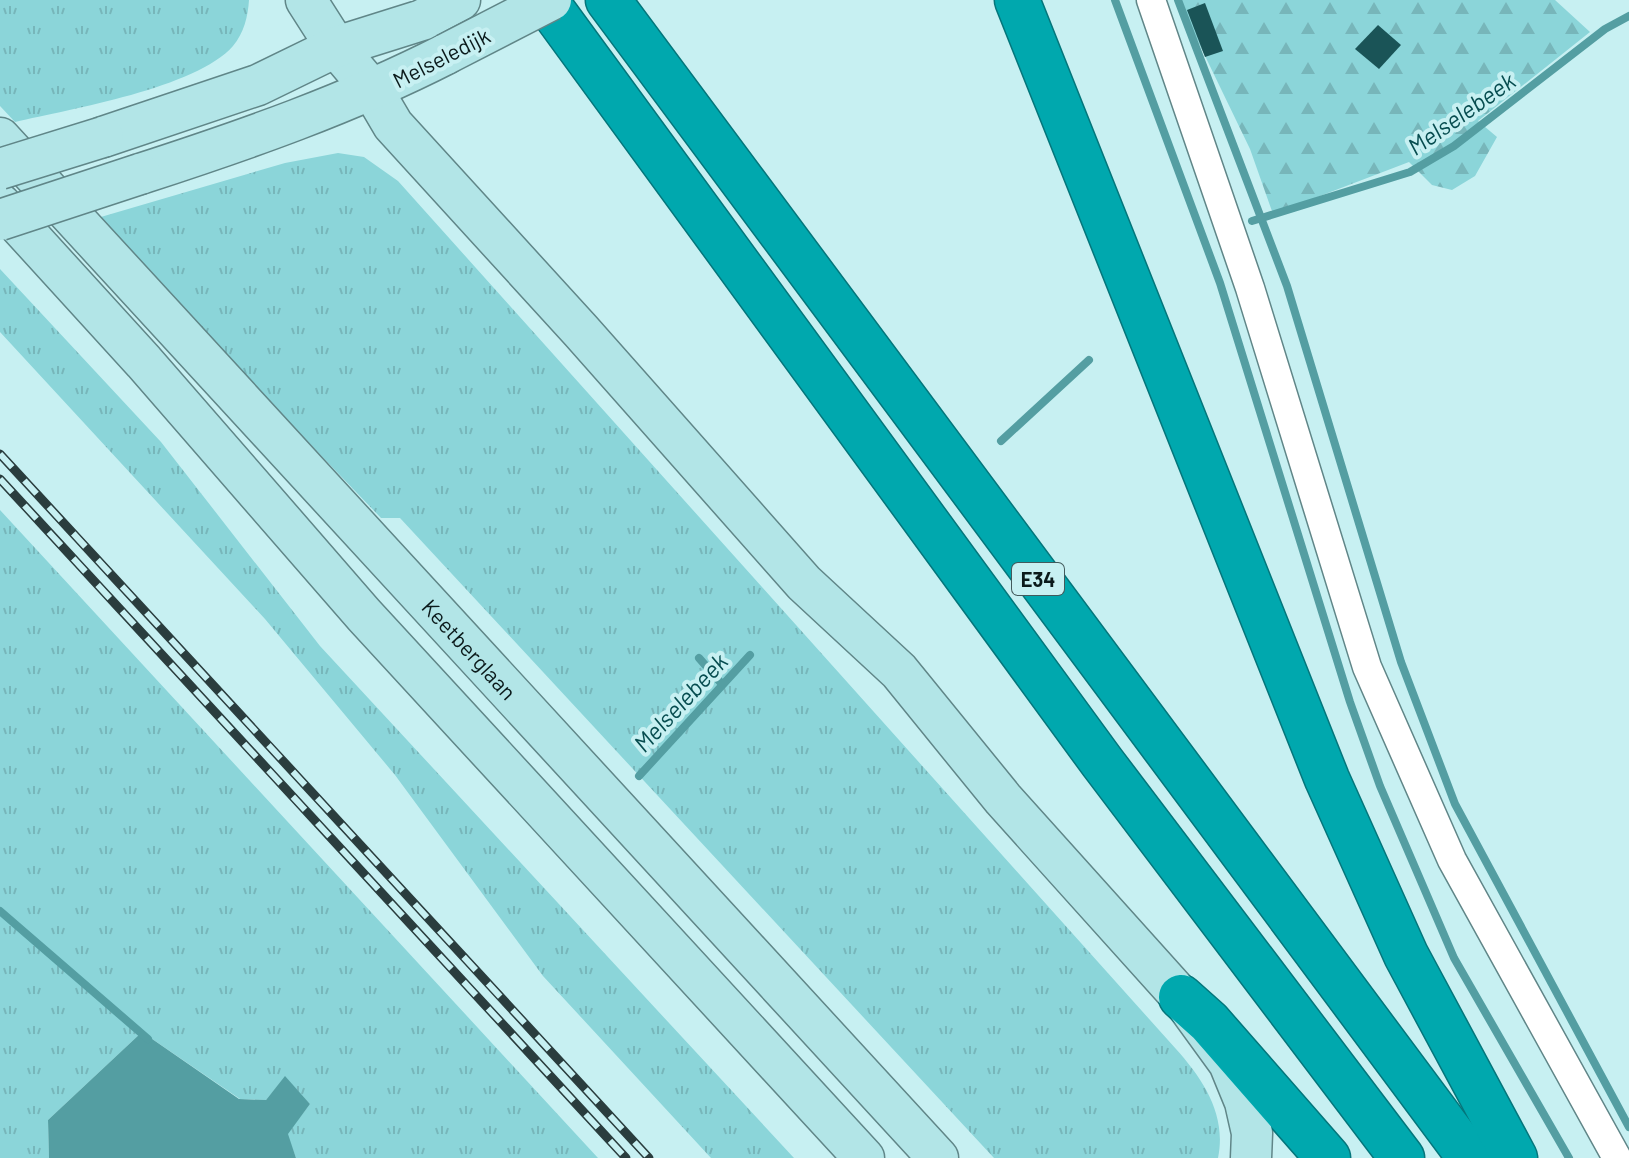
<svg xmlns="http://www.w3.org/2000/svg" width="1629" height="1158" viewBox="0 0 1629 1158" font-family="Barlow,sans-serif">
	<defs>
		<pattern id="grass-tufts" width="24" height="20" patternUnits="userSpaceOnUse" patternTransform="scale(2)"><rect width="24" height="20" fill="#8bd5d9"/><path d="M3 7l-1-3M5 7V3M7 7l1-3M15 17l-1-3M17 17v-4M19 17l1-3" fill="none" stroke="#77b6ba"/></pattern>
		<pattern id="forest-firs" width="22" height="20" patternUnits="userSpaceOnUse" patternTransform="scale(2)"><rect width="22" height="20" fill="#8bd5d9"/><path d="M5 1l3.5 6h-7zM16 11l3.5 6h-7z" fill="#77b6ba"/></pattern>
	</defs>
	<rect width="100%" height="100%" fill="#c7f0f2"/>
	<!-- grass -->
	<g fill="url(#grass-tufts)">
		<path d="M0,0H249C248,16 244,33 233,46C196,88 71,109 15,122L0,106Z"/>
		<path d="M338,153L364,157L398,181L1176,1049C1203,1079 1227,1115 1218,1158H994L400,518H381L94,219L285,163Z"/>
		<path d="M0,269L161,442L320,646L794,1158H711L543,976L395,775L265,619L0,332Z"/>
		<path d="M0,510L598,1158H296L287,1134L310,1104L285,1077L266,1100L240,1099L142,1032L48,1120L49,1158H0Z"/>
	</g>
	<!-- forest -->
	<path fill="url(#forest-firs)" d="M1178,0H1555L1590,32L1478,121L1497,137L1475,176L1452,190L1432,185L1409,162L1273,214L1250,149Z"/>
	<!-- water -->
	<path fill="#549ea2" d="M142,1032L239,1099L266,1100L285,1076L310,1104L288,1134L296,1158H49L48,1120Z"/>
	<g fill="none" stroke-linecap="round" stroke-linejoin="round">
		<!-- stream -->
		<g stroke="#549ea2" stroke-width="8">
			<path d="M1115,0L1220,283L1350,702L1380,786L1454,958L1569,1158"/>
			<path d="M1178,0L1287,286L1401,662L1455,804L1629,1127"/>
			<path d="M1252,221L1410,172L1454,146L1605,29L1629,16"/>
			<path d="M1001,441L1089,360"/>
			<path d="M699,658L721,683"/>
			<path d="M639,776L750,655"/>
			<path d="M0,911L148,1039"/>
		</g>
	</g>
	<!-- building -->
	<g fill="#1a5457">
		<path d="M1205,3L1223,51L1205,57L1187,10Z"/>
		<path d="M1378,25L1401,45L1379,69L1355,49Z"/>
	</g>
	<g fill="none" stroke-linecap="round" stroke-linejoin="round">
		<defs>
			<path id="minor" d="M1151,0L1250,288L1367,667L1452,860L1617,1158"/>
			<g id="secondary">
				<path d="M306,0L336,47L373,91L393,125L581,331L804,583L899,671L1003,799L1181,997L1229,1063L1245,1102L1252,1133L1251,1158"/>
				<path d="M103,137L258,85L336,47L422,20L460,0"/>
				<path id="s1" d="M0,138L938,1158"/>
				<path d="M140,174C245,140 348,104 446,54"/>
				<path d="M0,204L144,362L364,615L864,1158"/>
			</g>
			<g id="motorway">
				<path d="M545,0L1102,762L1402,1158"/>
				<path d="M608,0L1470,1158"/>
				<path d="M1017,0L1327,779L1406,955L1515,1158"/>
				<path d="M1181,997L1209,1022L1328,1158"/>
			</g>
		</defs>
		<!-- minor casing -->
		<use href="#minor" stroke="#608688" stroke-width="31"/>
		<!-- secondary casing -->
		<use href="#secondary" stroke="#608688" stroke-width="43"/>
		<!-- motorway casing -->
		<use href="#motorway" stroke="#04767b" stroke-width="47"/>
		<!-- minor -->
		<use href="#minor" stroke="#fff" stroke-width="28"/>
		<!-- secondary -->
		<use href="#secondary" stroke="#b2e5e7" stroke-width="40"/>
		<!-- motorway -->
		<use href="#motorway" stroke="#00a8ae" stroke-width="44"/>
		<defs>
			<g id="rail">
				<path d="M0,454L649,1158"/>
				<path d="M0,479L626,1158"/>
			</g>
		</defs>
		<!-- rail casing -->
		<use href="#rail" stroke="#2a3d3e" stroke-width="9"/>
		<!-- rail -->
		<use href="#rail" stroke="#c7f0f2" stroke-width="6" stroke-dasharray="18" stroke-linecap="butt"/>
		<defs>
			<g id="secondary-bridge">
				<path d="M446,54L551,0"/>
				<path d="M0,169L103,137"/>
				<path d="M0,220L140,174"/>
			</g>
		</defs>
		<!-- secondary-bridge casing -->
		<use href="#secondary-bridge" stroke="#608688" stroke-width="43" stroke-linecap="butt"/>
		<!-- secondary-bridge -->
		<use href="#secondary-bridge" stroke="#b2e5e7" stroke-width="40"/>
	</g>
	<g text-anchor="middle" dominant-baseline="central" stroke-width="8" stroke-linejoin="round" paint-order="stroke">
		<!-- shield labels -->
		<rect fill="#c7f0f2" stroke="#435a5c" stroke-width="2" x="1012" y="563" width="52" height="32" rx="6"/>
		<g font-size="20" font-weight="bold" fill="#0b1a1b">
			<text x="1038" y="579">E34</text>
		</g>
		<!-- street labels -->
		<g font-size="22" fill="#0b1a1b" stroke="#c7f0f2">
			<text transform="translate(441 57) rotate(-27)">Melseledijk</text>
			<text stroke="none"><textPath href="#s1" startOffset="694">Keetberglaan</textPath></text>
		</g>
		<!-- water labels -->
		<g font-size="24" font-style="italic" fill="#074d50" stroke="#c7f0f2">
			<text transform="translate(1461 113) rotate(-35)">Melselebeek</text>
			<text transform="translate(680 702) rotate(-47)">Melselebeek</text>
		</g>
	</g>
</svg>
